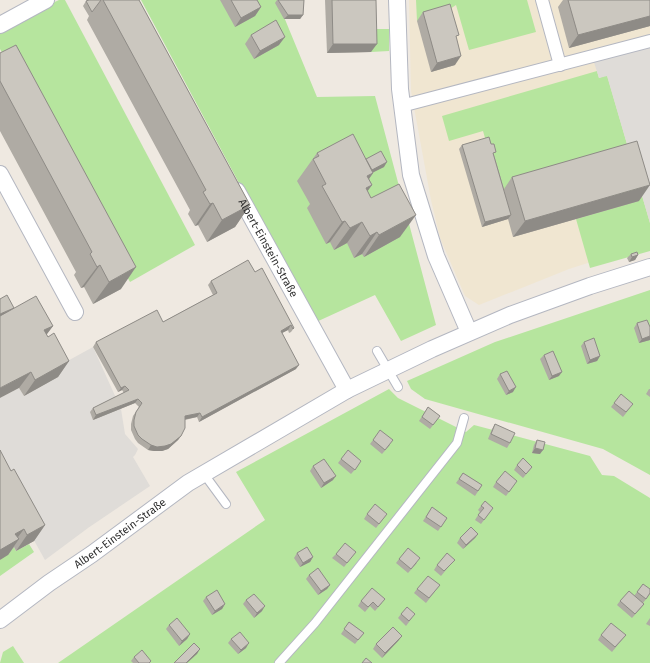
<svg xmlns="http://www.w3.org/2000/svg" width="650" height="663" viewBox="0 0 650 663" font-family="'Fira Sans',sans-serif">
	<rect width="100%" height="100%" fill="#efe9e1"/>
	<!-- education -->
	<path fill="#f0e6d1" d="M409,0H650V243L569,269L479,305L465,296L440,238L431,200L411,91Z"/>
	<!-- green -->
	<g fill="#b6e59e">
		<path d="M59,0H65L195,245L130,282L0,49V28Z"/>
		<path d="M141,0H277L317,97L375,96L436,325L401,341L375,295L314,323Z"/>
		<path d="M416,0H527L536,32L469,50L456,5L444,13L417,21Z"/>
		<path d="M370,29H389V51L371,52Z"/>
		<path d="M597,71L599,78L607,75L650,223V251L590,268L576,219L638,201L501,193L483,131L449,141L442,116Z"/>
		<path d="M650,290V475L603,449L425,399L411,389L407,381L495,342Z"/>
		<path d="M389,389L398,398L466,432L474,425L590,456L602,475L614,476L650,498V663H58L265,520L236,472Z"/>
		<path d="M29,544L34,552L0,576V560L13,545L16,551Z"/>
		<path d="M13,646L24,663H0L3,652Z"/>
	</g>
	<!-- plaza -->
	<g fill="#dfdcd8">
		<path d="M650,41V223L607,76L599,78L592,56Z"/>
		<path d="M93,347L121,409L125,434L138,449L135,455L133,457L150,486L88,528L45,560L3,485L0,487V398L19,388L24,396L57,377L53,369Z"/>
	</g>
	<g fill="none" stroke-linecap="round" stroke-linejoin="round">
		<defs>
			<g id="service">
				<path d="M377,351L398,387"/>
				<path d="M204,474L226,504"/>
				<path d="M279,663L315,623L457,443L464,418"/>
			</g>
			<g id="pedestrian">
				<path d="M542,0L560,65"/>
				<path d="M409,104L650,41"/>
			</g>
			<g id="minor">
				<path d="M397,0L400,89L411,175L436,256L469,332"/>
				<path d="M0,25L46,0"/>
				<path d="M0,174L75,312"/>
				<path id="s1" d="M237,191L347,390"/>
				<path id="s2" d="M0,620L49,583L92,554L188,483L347,390L432,349L510,315L590,286L650,267"/>
			</g>
		</defs>
		<!-- service casing -->
		<use href="#service" stroke="#b4b7c1" stroke-width="10"/>
		<!-- pedestrian casing -->
		<use href="#pedestrian" stroke="#b4b7c1" stroke-width="14"/>
		<!-- minor casing -->
		<use href="#minor" stroke="#b4b7c1" stroke-width="18"/>
		<!-- service -->
		<use href="#service" stroke="#fff" stroke-width="8"/>
		<!-- pedestrian -->
		<use href="#pedestrian" stroke="#fff" stroke-width="12"/>
		<!-- minor -->
		<use href="#minor" stroke="#fff" stroke-width="16"/>
	</g>
	<!-- wall -->
	<g fill="#afaba4">
		<path d="M89,0H139L250,205L235,227L207,242L198,225L195,226L188,214L190,210L87,20L89,16L83,6L86,1Z"/>
		<path d="M220,0H257L261,7L255,16L235,27Z"/>
		<path d="M277,0H304L303,15L300,19H284L275,3Z"/>
		<path d="M325,0H376L371,52L327,53Z"/>
		<path d="M563,0H650V26L569,48L558,7Z"/>
		<path d="M423,12L456,39L455,65L431,72L417,21Z"/>
		<path d="M251,35L279,45L254,59L245,44Z"/>
		<path d="M0,53L121,289L93,304L84,287L81,288L74,275L76,272L0,131Z"/>
		<path d="M462,145L494,155L504,189L512,177L639,201L513,237L508,219L482,227L459,149Z"/>
		<path d="M317,153L366,159L384,167L373,172V173L369,179L372,185L367,191L371,198L400,237L364,257L362,254L354,258L347,243L334,250L330,242L326,244L307,208L310,204L297,181Z"/>
		<path d="M631,254L638,255L635,260L629,262L627,258Z"/>
		<path d="M255,272L294,328L291,332L289,333L288,330L282,333L296,369L199,422L197,417L185,420L181,436L178,440L168,449L162,451H154L148,450L138,443L135,439L131,430V424L133,416L139,407L135,403L93,420L90,412L93,408L124,393L122,390L118,392L93,347L96,342L163,322L213,295L208,285L211,281Z"/>
		<path d="M13,309L53,326L46,335L69,361L58,377L24,396L19,388Z"/>
		<path d="M637,323L650,327V340L639,343L634,328Z"/>
		<path d="M584,342L600,356L597,361L587,364L581,346Z"/>
		<path d="M544,355L559,376L549,380L540,359Z"/>
		<path d="M500,374L513,392L506,395L497,379Z"/>
		<path d="M649,389H650V397L646,394Z"/>
		<path d="M614,403L630,408L623,417L611,407Z"/>
		<path d="M428,407L440,416L430,429L419,421Z"/>
		<path d="M495,424L510,443L507,448L488,439L492,429Z"/>
		<path d="M373,440L390,445L382,454L370,444Z"/>
		<path d="M537,440L540,454L532,453L534,445Z"/>
		<path d="M341,459L358,466L351,474L338,463Z"/>
		<path d="M517,465L532,467L529,471L523,478L514,470Z"/>
		<path d="M313,466L333,480L321,488L310,471Z"/>
		<path d="M11,471L45,525L34,541L16,551L14,547L8,555Z"/>
		<path d="M463,473L482,485L475,496L456,483Z"/>
		<path d="M496,482L514,485L506,496L493,487Z"/>
		<path d="M481,506L493,508L481,524L475,520L480,512L478,510Z"/>
		<path d="M432,507L447,518L438,531L423,521Z"/>
		<path d="M367,514H387L376,528L364,519Z"/>
		<path d="M478,534L475,538L463,549L457,543L460,538Z"/>
		<path d="M356,552L344,567L332,558L336,554Z"/>
		<path d="M297,553L313,557L310,562L300,567L294,558Z"/>
		<path d="M399,559L417,563L408,573L396,563Z"/>
		<path d="M451,564L441,576L434,570L437,565Z"/>
		<path d="M309,575L330,585L327,589L318,595L306,579Z"/>
		<path d="M643,584L650,594L643,603L644,604L641,608L632,618L617,605L620,601L634,596Z"/>
		<path d="M440,585L426,603L414,593L417,589Z"/>
		<path d="M206,597L225,604L222,609L212,615L203,601Z"/>
		<path d="M246,600L262,611L254,618L243,604Z"/>
		<path d="M361,601L382,603L375,611L370,606L365,612L358,606Z"/>
		<path d="M401,614L412,618L406,626L398,618Z"/>
		<path d="M650,618V626L646,624Z"/>
		<path d="M349,622L364,633L355,644L341,634Z"/>
		<path d="M169,625L190,634L187,639L179,646L166,629Z"/>
		<path d="M601,635H626L612,652L598,640Z"/>
		<path d="M231,639L246,648L238,654L228,643Z"/>
		<path d="M399,640L382,658L373,649L376,644Z"/>
		<path d="M134,657L151,661L150,663H133L131,661Z"/>
	</g>
	<!-- shaded-wall -->
	<g fill="#8e8b86">
		<path d="M261,7L255,16L235,27L241,18Z"/>
		<path d="M288,15H303L300,19H284Z"/>
		<path d="M650,16V26L569,48L578,35Z"/>
		<path d="M285,37L279,45L254,59L260,51Z"/>
		<path d="M333,44H377L371,52L327,53Z"/>
		<path d="M461,56L455,65L431,72L437,63Z"/>
		<path d="M387,162L384,167L368,175L371,170Z"/>
		<path d="M373,173L358,195L367,176Z"/>
		<path d="M372,185L356,207L366,188Z"/>
		<path d="M650,185L639,201L513,237L525,221Z"/>
		<path d="M213,203L198,225L195,226L210,204Z"/>
		<path d="M250,205L235,227L207,242L222,220Z"/>
		<path d="M416,215L400,237L364,257L379,235Z"/>
		<path d="M511,215L508,219L482,227L485,222Z"/>
		<path d="M345,221L330,242L326,244L342,222Z"/>
		<path d="M362,222L347,243L334,250L350,228Z"/>
		<path d="M377,232L362,254L354,258L370,236Z"/>
		<path d="M638,255L635,260L629,262L632,257Z"/>
		<path d="M100,265L84,287L81,288L97,267Z"/>
		<path d="M136,267L121,289L93,304L109,282Z"/>
		<path d="M14,308L11,312L0,317V314Z"/>
		<path d="M291,325L288,330L278,335L281,331Z"/>
		<path d="M53,326L41,342L44,330Z"/>
		<path d="M650,336V340L639,343L642,339Z"/>
		<path d="M600,356L597,361L587,364L590,360Z"/>
		<path d="M69,361L58,377L24,396L35,380Z"/>
		<path d="M299,365L296,369L199,422L202,417Z"/>
		<path d="M31,372L19,388L0,398V388Z"/>
		<path d="M562,372L559,376L549,380L552,376Z"/>
		<path d="M125,386L122,390L118,392L121,388Z"/>
		<path d="M516,387L513,392L506,395L509,391Z"/>
		<path d="M138,399L135,403L93,420L96,415Z"/>
		<path d="M200,413L197,417L182,420L185,416Z"/>
		<path d="M181,436L178,440L168,449L162,451H154L148,450L151,445Z"/>
		<path d="M535,448L543,450L540,454L532,453Z"/>
		<path d="M336,476L333,480L321,488L324,483Z"/>
		<path d="M45,525L34,541L16,551L27,535Z"/>
		<path d="M24,529L15,541L19,539L8,555L0,560V550L15,534Z"/>
		<path d="M478,534L475,538L463,549L466,545Z"/>
		<path d="M313,557L310,562L300,567L303,563Z"/>
		<path d="M330,585L327,589L318,595L321,591Z"/>
		<path d="M225,604L222,609L212,615L215,611Z"/>
		<path d="M265,606L262,611L254,618L257,613Z"/>
		<path d="M190,634L187,639L179,646L182,641Z"/>
		<path d="M402,636L399,640L382,658L385,653Z"/>
		<path d="M249,643L246,648L238,654L241,650Z"/>
		<path d="M200,649L197,654L187,663H186Z"/>
	</g>
	<!-- building -->
	<g fill="#cbc7bf" stroke="#8e8b86">
		<path d="M89,0H101L92,12L86,1Z"/>
		<path d="M103,0H139L250,205L222,220L213,203L210,204L203,192L206,190Z"/>
		<path d="M231,0H257L261,7L241,18Z"/>
		<path d="M278,0H304L303,15H288Z"/>
		<path d="M332,0H376L377,44H333Z"/>
		<path d="M568,0H650V16L578,35Z"/>
		<path d="M450,4L459,35L456,36L461,56L437,63L423,12Z"/>
		<path d="M276,20L285,37L260,51L251,35Z"/>
		<path d="M16,45L136,267L109,282L100,265L97,267L90,254L92,252L0,81V53Z"/>
		<path d="M353,134L373,173L367,176L372,185L366,188L371,198L399,184L416,215L379,235L377,232L370,236L362,222L350,228L345,221L342,222L322,186L326,184L313,159L319,156L317,153Z"/>
		<path d="M489,137L491,144H494L496,152L493,153L511,215L485,222L462,145Z"/>
		<path d="M637,141L650,185L525,221L512,177Z"/>
		<path d="M381,151L387,162L372,170L366,159Z"/>
		<path d="M637,252L638,255L632,257L631,254Z"/>
		<path d="M248,260L255,272L262,268L294,328L293,329L291,325L281,331L299,365L202,417L200,413L185,416V428L181,436L171,444L165,446L157,447L151,445L142,439L138,435L134,426V420L136,412L142,403L138,399L96,415L93,408L129,390L125,386L121,388L96,342L157,310L163,322L217,293L211,281Z"/>
		<path d="M7,295L14,308L0,314V299Z"/>
		<path d="M36,296L53,326L44,330L48,337L54,333L69,361L35,380L31,372L0,388V316Z"/>
		<path d="M647,320L650,327V336L642,339L637,323Z"/>
		<path d="M594,338L600,356L590,360L584,342Z"/>
		<path d="M553,351L562,372L552,376L544,355Z"/>
		<path d="M507,371L516,387L509,391L500,374Z"/>
		<path d="M621,394L633,404L626,412L614,403Z"/>
		<path d="M428,407L440,416L433,425L422,417Z"/>
		<path d="M495,424L515,433L510,443L491,434Z"/>
		<path d="M380,430L393,440L385,450L373,440Z"/>
		<path d="M537,440L545,442L543,450L535,448Z"/>
		<path d="M0,450L11,471L14,469L45,525L27,535L24,529L15,534L19,539L0,550Z"/>
		<path d="M348,450L361,461L355,470L341,459Z"/>
		<path d="M523,458L532,467L526,474L517,465Z"/>
		<path d="M324,459L336,476L324,483L313,466Z"/>
		<path d="M505,471L517,481L509,492L496,482Z"/>
		<path d="M463,473L482,485L478,491L459,479Z"/>
		<path d="M485,501L493,508L484,520L478,515L484,508L481,506Z"/>
		<path d="M375,504L387,514L379,524L367,514Z"/>
		<path d="M432,507L447,518L441,527L426,517Z"/>
		<path d="M471,527L478,534L466,545L460,538Z"/>
		<path d="M345,543L356,552L347,563L336,554Z"/>
		<path d="M307,547L313,557L303,563L297,553Z"/>
		<path d="M408,548L420,558L411,569L399,559Z"/>
		<path d="M447,553L455,560L444,571L437,565Z"/>
		<path d="M318,568L330,585L321,591L309,575Z"/>
		<path d="M428,576L440,585L429,598L417,589Z"/>
		<path d="M643,584L650,589V593L646,599L637,592Z"/>
		<path d="M372,588L385,599L378,607L373,602L368,607L361,601Z"/>
		<path d="M217,590L225,604L215,611L206,597Z"/>
		<path d="M629,591L644,604L635,614L620,601Z"/>
		<path d="M254,594L265,606L257,613L246,600Z"/>
		<path d="M407,607L415,614L409,621L401,614Z"/>
		<path d="M177,618L190,634L182,641L169,625Z"/>
		<path d="M349,622L364,633L358,640L344,629Z"/>
		<path d="M611,623L626,635L615,647L601,635Z"/>
		<path d="M393,627L402,636L385,653L376,644Z"/>
		<path d="M240,632L249,643L241,650L231,639Z"/>
		<path d="M194,643L200,649L186,663H174Z"/>
		<path d="M142,650L151,661L149,663H139L134,657Z"/>
		<path d="M366,658L372,663H362Z"/>
	</g>
	<g text-anchor="middle" dominant-baseline="central" stroke-width="3.5" stroke-linejoin="round" paint-order="stroke">
		<!-- street labels -->
		<g font-size="11" fill="#2e2e2e" stroke="#fff">
			<text stroke="none"><textPath href="#s1" startOffset="65">Albert-Einstein-Straße</textPath></text>
			<text stroke="none"><textPath href="#s2" startOffset="148">Albert-Einstein-Straße</textPath></text>
		</g>
	</g>
</svg>
